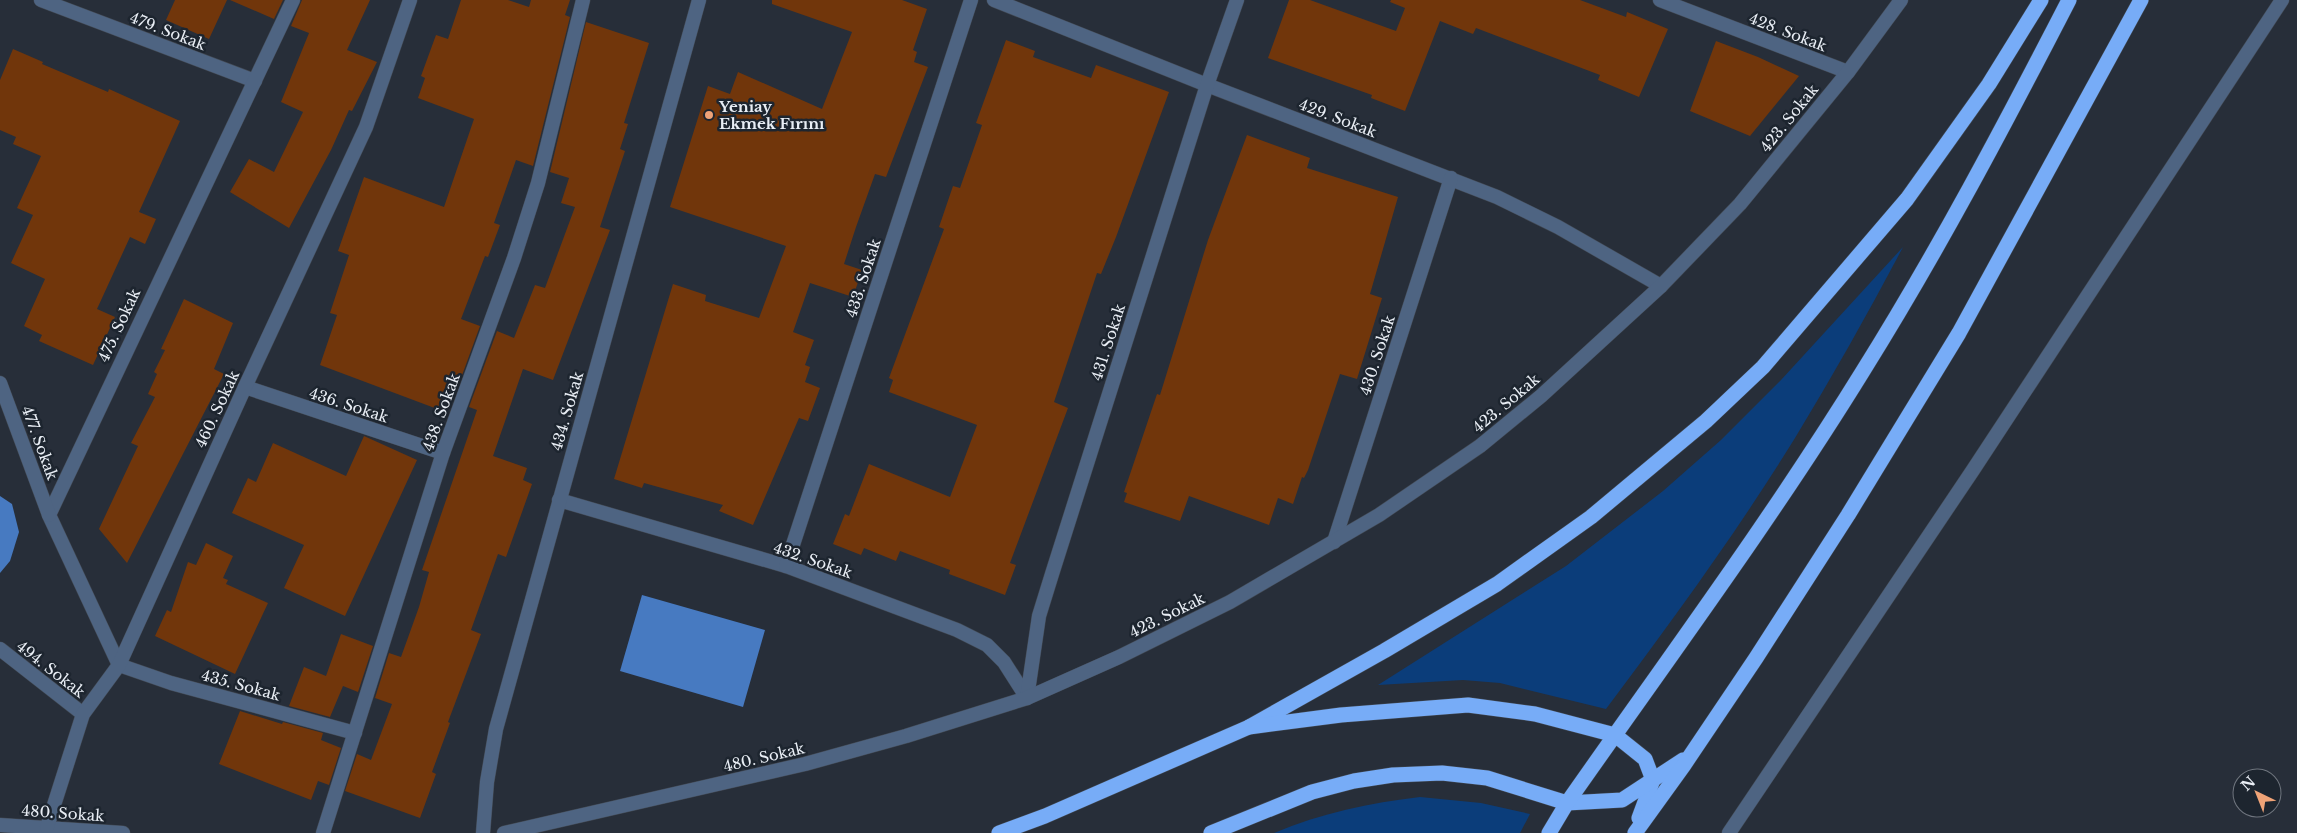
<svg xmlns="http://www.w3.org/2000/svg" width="2297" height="833" viewBox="0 0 2297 833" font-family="'Libre Baskerville',serif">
	<rect width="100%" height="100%" fill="#272e39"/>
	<!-- green -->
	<g fill="#0b3d7a">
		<path d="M1903,247C1869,312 1833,375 1795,438C1737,532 1672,621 1606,709L1500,683L1463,680L1378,685L1566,566L1663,491L1721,440L1781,380Z"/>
		<path d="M1420,797L1481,803L1530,814L1520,833H1274C1321,813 1370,803 1420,797Z"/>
	</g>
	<!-- water -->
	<g fill="#477ac1">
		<path d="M0,496L12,504L19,532L10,561L0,573Z"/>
		<path d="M642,595L765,630L743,707L620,671Z"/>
	</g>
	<!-- building -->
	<g fill="#71360b">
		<path d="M175,0H227L209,39L166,20Z"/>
		<path d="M230,0H283L274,19Z"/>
		<path d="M302,0H370L347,50L377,62L352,111L349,110L331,150L289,228L230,192L249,159L274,172L303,112L281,102L309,33L291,26Z"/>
		<path d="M461,0H508L529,7L531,0H570L565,15L570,17L533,166L516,160L494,223L500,225L488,257L485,256L461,319L480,326L453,400L446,397L440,410L320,365L337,315L330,313L349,255L338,251L364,177L444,207L474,119L418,98L425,78L421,76L436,35L448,39Z"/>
		<path d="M772,0H902L927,9L913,50L917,52L914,62L928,67L886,177L875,174L856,227L844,264L862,270L853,297L810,283L793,332L814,340L805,365L810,367L805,382L820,388L808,421L799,418L753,525L719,511L723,505L644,483L642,488L614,479L673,284L706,295L705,301L759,318L786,246L670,207L708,86L730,94L738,72L822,109L852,32L772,4Z"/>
		<path d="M1289,0H1310L1396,31L1405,8L1390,2L1391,0H1580L1626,17L1627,12L1668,29L1639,97L1598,80L1600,75L1476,28L1473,34L1440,21L1405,111L1371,98L1372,95L1268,58Z"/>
		<path d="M586,22L649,43L624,123L628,124L620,149L625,151L600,227L610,230L553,380L523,369L493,456L527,468L523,480L532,484L506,557L498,554L471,630L481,634L448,722L450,723L432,772L436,774L420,818L345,791L357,754L371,760L392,704L375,698L389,653L401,657L419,607L429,572L422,570L477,410L469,407L497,331L514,338L535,285L545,288L575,207L561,203L569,178L550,172Z"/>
		<path d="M1006,40L1035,51L1033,57L1091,78L1096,65L1169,92L1116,237L1101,274L1097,273L1054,402L1068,408L1010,563L1016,565L1005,595L949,574L950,570L900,551L896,561L864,548L861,555L833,544L845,514L849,516L869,464L950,497L977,425L889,392L893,380L889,378L944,229L939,227L953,186L960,188L982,125L976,123Z"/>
		<path d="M1716,41L1758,57L1799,76L1750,136L1690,111Z"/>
		<path d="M13,49L43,62L42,64L108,92L109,89L180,121L139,212L156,219L145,244L130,237L97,309L115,317L93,365L39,341L42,335L24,326L45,279L11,263L33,215L17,208L41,156L13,144L16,137L0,130V80Z"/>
		<path d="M1247,135L1310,158L1307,168L1398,197L1370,294L1382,298L1357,379L1340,374L1308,470L1304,478L1302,477L1293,504L1278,498L1269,525L1189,496L1180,521L1124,502L1127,493L1124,492L1157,394L1160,395L1208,240Z"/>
		<path d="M184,299L233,323L214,369L224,374L127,563L99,529L138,446L131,443L155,397L148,394L157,374L154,372L165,350L161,349Z"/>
		<path d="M364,436L417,460L345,616L284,588L304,545L232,513L248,478L256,482L273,443L346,476Z"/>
		<path d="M206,543L233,556L223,578L228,580L226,584L268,603L235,674L155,636L167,610L171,612L188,562L196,565Z"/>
		<path d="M341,634L373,646L358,692L343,686L330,717L289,706L304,667L326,676Z"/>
		<path d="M240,711L282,724L283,722L323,733L321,740L341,748L329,785L318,781L311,800L219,764Z"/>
	</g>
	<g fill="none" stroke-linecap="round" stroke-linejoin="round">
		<defs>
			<g id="minor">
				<path d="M41,0L255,81"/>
				<path d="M293,0L49,515L119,665L171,683L355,733"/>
				<path d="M994,0L1207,85L1497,197L1558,227L1661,286"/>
				<path d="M1660,0L1848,72"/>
				<path d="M0,383L49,515"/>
				<path d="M245,387L443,453"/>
				<path d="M559,500L786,566L957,630L987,645L1004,662L1027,698"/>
				<path d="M1334,542L1451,178"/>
				<path d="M786,566L971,0"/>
				<path d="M0,649L83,714"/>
				<path d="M1027,698L1039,616L1052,574L1207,85L1237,0"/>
				<path d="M0,825L123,833"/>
				<path d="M47,827L83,714L119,665L245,387L366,127L410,0"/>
				<path d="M323,833L443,453L514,258L538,183L583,0"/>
				<path d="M483,833L487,782L496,729L699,0"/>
				<path d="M504,833L805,764L906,736L1027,698L1119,657L1230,602L1379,515L1480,446L1541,396L1661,286L1740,204L1848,72L1901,0"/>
				<path d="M1729,833L1973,470L2282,0"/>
			</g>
			<g id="motorway">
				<path d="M1249,727L1384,651L1497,584L1591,517L1706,421L1763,367L1907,199L1989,84L2041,0"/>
				<path d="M999,833L1045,816L1249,727L1341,715L1468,705L1535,714L1615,735L1645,759L1653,780L1639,818"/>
				<path d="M1211,833L1312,792L1354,781L1393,775L1442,773L1487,778L1567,803L1622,800L1683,760"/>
				<path d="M1549,833L1567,803C1667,660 1771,520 1863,371C1938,251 2004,126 2069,0"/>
				<path d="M1635,833L1684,765L1756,658L1848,515L1959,333L2141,0"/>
			</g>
		</defs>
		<!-- minor casing -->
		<use href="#minor" stroke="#424953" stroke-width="15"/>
		<!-- motorway casing -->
		<use href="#motorway" stroke="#424953" stroke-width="16"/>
		<!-- minor -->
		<use href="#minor" stroke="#4e6482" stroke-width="14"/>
		<!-- motorway -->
		<use href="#motorway" stroke="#77acf7" stroke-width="15"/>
	</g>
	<!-- markers -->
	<circle fill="#efa377" stroke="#1d252f" stroke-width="2" cx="709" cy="115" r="5"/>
	<g text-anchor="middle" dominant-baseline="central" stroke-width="5" stroke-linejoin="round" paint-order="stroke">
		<!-- street labels -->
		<g font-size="15" fill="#e9eef5" stroke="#1d252f">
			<text transform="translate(168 31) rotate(21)">479. Sokak</text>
			<text transform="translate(1788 32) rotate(21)">428. Sokak</text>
			<text transform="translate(1338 118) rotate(21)">429. Sokak</text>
			<text transform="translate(1789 118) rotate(-51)">423. Sokak</text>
			<text transform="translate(863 278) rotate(-72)">433. Sokak</text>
			<text transform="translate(119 325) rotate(-65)">475. Sokak</text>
			<text transform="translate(1108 342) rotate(-72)">431. Sokak</text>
			<text transform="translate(1377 355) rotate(-72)">430. Sokak</text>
			<text transform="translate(1506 403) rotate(-40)">423. Sokak</text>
			<text transform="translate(349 405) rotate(18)">436. Sokak</text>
			<text transform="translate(217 409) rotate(-65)">460. Sokak</text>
			<text transform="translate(567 411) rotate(-74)">434. Sokak</text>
			<text transform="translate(441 412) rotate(-70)">438. Sokak</text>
			<text transform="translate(40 443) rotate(70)">477. Sokak</text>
			<text transform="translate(813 560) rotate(19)">432. Sokak</text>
			<text transform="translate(1167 615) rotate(-26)">423. Sokak</text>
			<text transform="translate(51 669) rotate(38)">494. Sokak</text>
			<text transform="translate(241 685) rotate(15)">435. Sokak</text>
			<text transform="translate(764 757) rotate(-13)">480. Sokak</text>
			<text transform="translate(63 813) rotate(4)">480. Sokak</text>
		</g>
		<!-- poi labels -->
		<g font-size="15" font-weight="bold" fill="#e9eef5" stroke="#1d252f" text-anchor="start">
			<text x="719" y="106">Yeniay<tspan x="719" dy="17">Ekmek Fırını</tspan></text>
		</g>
	</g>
	<!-- north arrow -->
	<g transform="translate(2257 793) rotate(317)"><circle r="24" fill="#1d252f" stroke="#6f757e"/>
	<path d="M0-4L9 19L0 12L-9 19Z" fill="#efa377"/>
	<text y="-8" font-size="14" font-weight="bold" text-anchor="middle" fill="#e9eef5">N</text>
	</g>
</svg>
